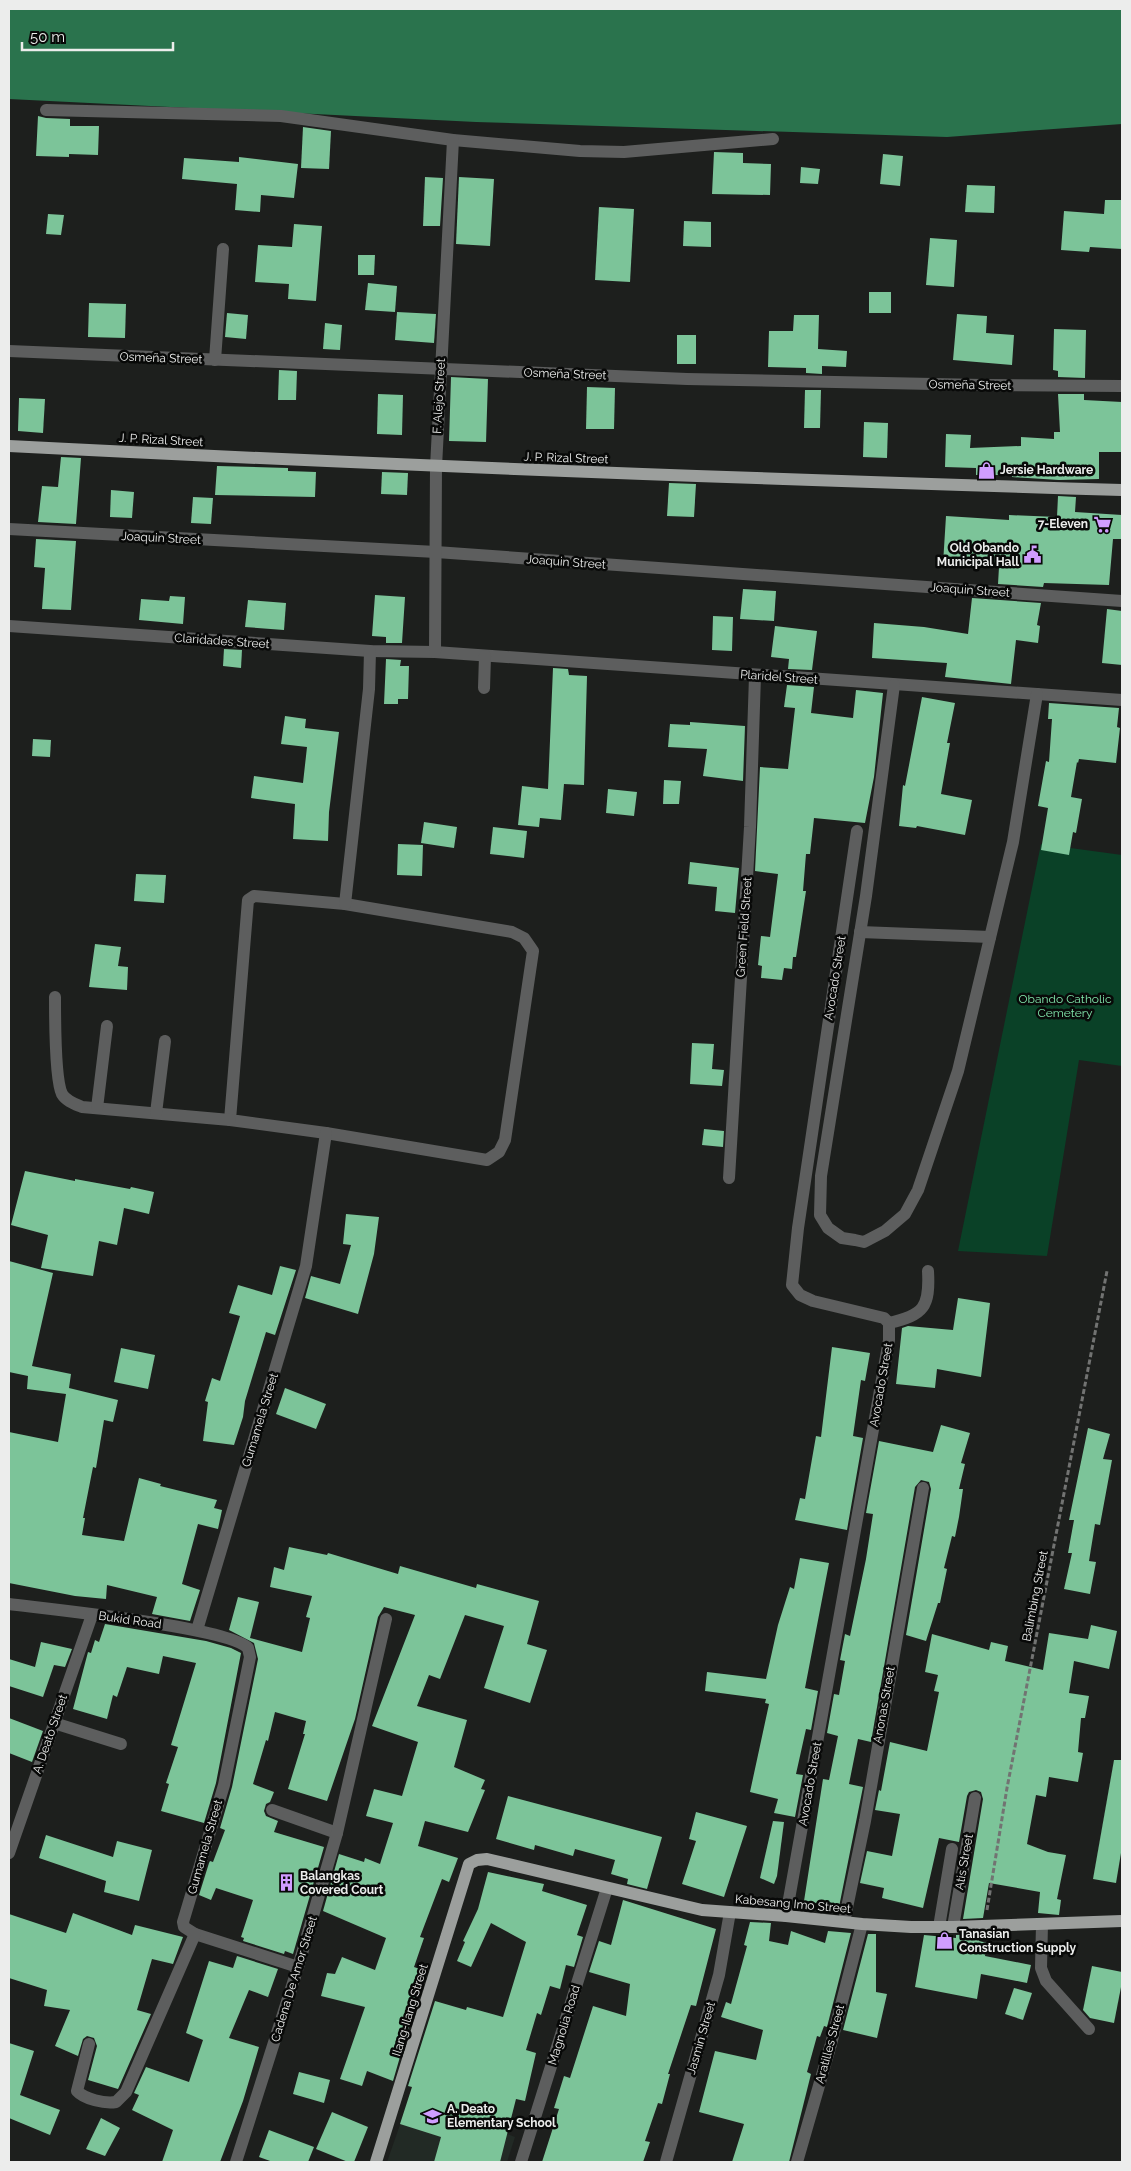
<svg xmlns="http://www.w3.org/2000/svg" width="1131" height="2171" viewBox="0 0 1131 2171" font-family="Raleway,sans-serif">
	<rect width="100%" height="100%" fill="#1d1f1d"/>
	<!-- built -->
	<path fill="#222a25" d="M410,2096L515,2137L507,2162H387Z"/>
	<!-- green -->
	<path fill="#0a4127" d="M1041,844L1122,855V1066L1079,1060L1047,1256L958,1251Z"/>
	<!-- water -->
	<path fill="#2a734d" d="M9,9H1122V124L947,137L476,122L9,99Z"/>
	<!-- building -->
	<g fill="#7cc499">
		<path d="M38,116L46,118L70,119V126H99L98,155L69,154V157L36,156Z"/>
		<path d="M303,127L331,131L329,169L301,168Z"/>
		<path d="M714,152L743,153V163L771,164L770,195L712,194Z"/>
		<path d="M883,154L903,156L900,186L880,184Z"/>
		<path d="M239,157L298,164L294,198L261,195L260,212L235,210L237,184L182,179L184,158L239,162Z"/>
		<path d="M801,167L820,169L818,184L800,183Z"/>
		<path d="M425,177L443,178L440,226H423Z"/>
		<path d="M459,177L494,179L490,246L456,244Z"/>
		<path d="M967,185L995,186L994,213L965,212Z"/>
		<path d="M1105,200H1122V249L1090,247L1089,252L1061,250L1064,211L1104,214Z"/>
		<path d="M599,207L634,209L630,282L595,280Z"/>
		<path d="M48,214L64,215L61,235L46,234Z"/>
		<path d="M684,221L711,222V247L683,246Z"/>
		<path d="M294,224L322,226L316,301L288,299L289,284L255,282L258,245L292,247Z"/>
		<path d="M930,238L957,240L954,287L926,285Z"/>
		<path d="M358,255H375L374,275H358Z"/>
		<path d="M368,283L397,286L395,312L365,310Z"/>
		<rect x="869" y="292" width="22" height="21"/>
		<path d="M89,303L126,304L125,338L88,337Z"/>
		<path d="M397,312L436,314L434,343L395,340Z"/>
		<path d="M227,313L248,315L246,339L225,337Z"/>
		<path d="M957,314L987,316L986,333L1014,335L1012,365L953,360Z"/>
		<path d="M794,315H819L818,349L847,351L846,367L822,366V374L806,373V368L768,367L769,331H793Z"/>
		<path d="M325,323L342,325L340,350L323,349Z"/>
		<path d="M1054,329L1086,330L1085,378L1058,377V371L1053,370Z"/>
		<rect x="677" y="335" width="19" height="29"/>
		<path d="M279,370L297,371L296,400H278Z"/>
		<path d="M451,377L488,379L486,442L449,441Z"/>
		<path d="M587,387L615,388L614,429H586Z"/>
		<path d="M805,390H821L820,428H804Z"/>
		<path d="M378,394L403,395L402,435L377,434Z"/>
		<path d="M1058,394H1084V400L1122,402V452H1099V479L1059,480L1012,477V475H976V468L945,467L946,434L971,435L970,448L1021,446V437L1054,439V432H1060Z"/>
		<path d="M19,398L45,399L43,433L18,431Z"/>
		<path d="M864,422L888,423L887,458L863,457Z"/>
		<path d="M61,457L81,458L76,524L38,522L42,486L58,487Z"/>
		<path d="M217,466L288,468V471L316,472L315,497L215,495Z"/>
		<path d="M382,472L408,473L407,495L381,494Z"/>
		<path d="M669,483L696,484L694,517L667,516Z"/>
		<path d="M111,490L134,492L132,518L110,517Z"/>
		<path d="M1058,496L1076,497L1075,512L1122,515V539H1113L1109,585L1044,583L1043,587L998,584L999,567L943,564L946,516L1009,520V515L1057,517Z"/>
		<path d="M193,497L213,498L211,524L191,523Z"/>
		<path d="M36,539L76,541L71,610L42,609L45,568L34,567Z"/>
		<path d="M743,589L776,591L774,621L740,619Z"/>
		<path d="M375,595L405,597L402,643H386V637L372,636Z"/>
		<path d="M170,596L185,597L183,624L139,620L141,599L169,601Z"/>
		<path d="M972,598L1041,603L1037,625L1040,626L1038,643L1016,640L1011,684L945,677L947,663L872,658L874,623L924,627L968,634Z"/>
		<path d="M248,600L286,603L284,630L245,627Z"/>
		<path d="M1107,609L1122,611V665L1102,663Z"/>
		<path d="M713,616L733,617L732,651L712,650Z"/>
		<path d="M775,626L817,631L812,670L788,669L789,659L771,657Z"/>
		<path d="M224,649L242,650L241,668L223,666Z"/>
		<path d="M386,659L401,660L400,666H409L408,699H398V704H384Z"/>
		<path d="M553,668L568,669L569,675L587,676L584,785L564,784L561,820L540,818L539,827L518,825L522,786L548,789Z"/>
		<path d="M787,685L814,687L811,713L853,718L856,690L883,693L874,777L865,823L814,818L810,854H806L803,891H806L796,957H793L792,969L784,968L782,980L761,978L762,966L758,965L761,936L770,937L778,874L755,871L760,767L788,769L795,708L784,707Z"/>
		<path d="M922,697L955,703L947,743H950L941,794L972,800L965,835L917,826L916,828L899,826L903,785L905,786Z"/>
		<path d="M1049,703L1119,708L1117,727L1120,728L1116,763L1079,759L1078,763L1077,762L1071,797L1082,799L1076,833L1073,832L1069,855L1041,850L1048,808L1038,806L1046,761L1049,762L1052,719H1048Z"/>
		<path d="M285,716L306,719L305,728L339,732L329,812L328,841L293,839L295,804L251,798L254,776L303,783L307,747L281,744Z"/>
		<path d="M690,722L745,726L743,781L703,776L707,749L668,747L670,724L690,725Z"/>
		<path d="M33,739L51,740L50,757L32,756Z"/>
		<path d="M664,780L681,781L679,804H663Z"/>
		<path d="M608,789L637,792L634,816L606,813Z"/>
		<path d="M424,822L457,827L454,848L421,843Z"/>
		<path d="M493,827L527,831L524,858L490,854Z"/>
		<path d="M398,844L423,845L422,876L397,875Z"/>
		<path d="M690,862L739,868L735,913L715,911L717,887L688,884Z"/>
		<path d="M136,874L166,875L164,903L134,901Z"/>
		<path d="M95,944L121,947L118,966L128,967L127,990L89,987Z"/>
		<path d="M692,1043L714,1044L712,1069L724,1070L722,1086L690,1084Z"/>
		<path d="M704,1129L724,1131L723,1147L702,1145Z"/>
		<path d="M25,1171L75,1181V1179L130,1189L131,1187L154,1192L149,1214L124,1208L117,1245L99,1241L93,1276L41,1268L48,1235L11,1225Z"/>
		<path d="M346,1214L379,1217L374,1254L358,1314L305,1298L311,1276L340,1284L351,1245L343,1244Z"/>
		<path d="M9,1261L53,1273L32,1366L71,1374L69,1388L118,1400L113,1422L104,1420L96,1468L93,1467L83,1518H85L82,1535L124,1541L139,1478L161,1484L160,1486L217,1500L214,1508L222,1510L218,1529L198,1524L182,1584L200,1590L190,1621L152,1614L157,1597L107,1585L106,1599L75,1596L9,1583V1432L58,1442L66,1394L27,1389L28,1376L9,1372Z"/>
		<path d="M280,1266L296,1270L275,1335L266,1332L245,1401L243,1417L234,1445L203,1441L208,1402L205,1401L212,1378L220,1381L240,1316L229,1313L238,1285L272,1295Z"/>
		<path d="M958,1298L990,1303L981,1377L937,1369L935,1388L896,1384L902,1328L908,1326L953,1330Z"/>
		<path d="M832,1347L870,1353L865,1381L861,1380L853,1436L863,1438L847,1530L795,1520L800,1498L805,1499L816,1436L821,1437Z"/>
		<path d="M121,1348L155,1355L148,1389L114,1382Z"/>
		<path d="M285,1388L326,1404L316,1429L276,1414Z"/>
		<path d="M941,1425L970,1433L961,1463L965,1464L959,1489H963L959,1517L955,1537L952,1536L944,1568L947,1569L940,1603H938L926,1641L906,1635L931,1489L929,1482L921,1480L915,1487L871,1742L858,1739L849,1784L863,1787L839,1907L804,1901L823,1779L829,1780L838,1736L827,1733L834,1694L839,1695L845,1661L840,1660L845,1634L850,1636L866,1559L873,1514L866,1513L879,1441L933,1452Z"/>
		<path d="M1088,1428L1110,1434L1103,1459L1112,1460L1100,1525L1095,1524L1089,1561L1096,1562L1090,1594L1064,1589L1072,1553H1068L1074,1520H1069Z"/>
		<path d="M289,1547L327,1555L328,1553L398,1574L400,1566L476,1588L477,1584L539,1601L527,1644L547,1650L530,1703L484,1688L504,1626L465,1615L440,1679L429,1675L417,1706L467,1720L454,1767L485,1780L481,1789L485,1790L468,1832L425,1821L418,1846L458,1858L449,1882L442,1879L420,1937L424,1938L414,1967L425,1971L393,2081L367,2071L362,2086L340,2079L365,2007L321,1996L327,1973L335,1974L342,1957L375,1970L386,1938L323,1911L339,1854L364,1862L365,1858L380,1864L393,1823L366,1816L374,1789L402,1796L418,1742L372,1726L415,1615L384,1607L378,1617L355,1719L327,1801L288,1789L305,1734H303L306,1721L275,1712L268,1741L266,1740L253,1784L274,1792L270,1802L266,1804L264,1811L266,1816L278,1821L274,1832L324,1847L293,1954L285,1951L284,1954L243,1941L244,1938L241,1937L253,1900L216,1888L211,1900L199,1895L209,1863L210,1861L213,1862L225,1830L220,1828L232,1787L258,1659L254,1643L229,1630L238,1597L259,1602L250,1638L302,1652L310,1618L306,1617L312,1596L270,1587L274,1567L284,1570Z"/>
		<path d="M800,1558L829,1563L805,1688L818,1691L811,1730L806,1729L796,1774L803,1775L795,1817L774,1813L778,1799L750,1792L769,1704L765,1703L766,1699L705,1691L707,1672L766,1679L778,1625L790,1587L794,1589Z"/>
		<path d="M105,1624L206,1641L231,1648L241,1653L216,1783L204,1823L161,1811L169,1784L166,1783L178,1747L171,1745L196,1663L163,1656L159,1674L127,1667L117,1697L113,1695L107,1719L73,1709L88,1652L91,1653L95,1640L99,1642Z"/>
		<path d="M1091,1625L1117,1631L1109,1669L1074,1661L1069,1693L1089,1696L1085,1718H1081L1078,1752L1083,1753L1078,1782L1049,1777L1046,1797L1036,1795L1027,1844L1048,1852L1066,1855L1057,1899L1061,1900L1059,1915L1038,1913L1040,1892L989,1883L983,1918L963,1919L983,1799L981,1792L976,1790L969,1792L967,1796L959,1842L939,1838L923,1908L882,1898L884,1888L860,1883L867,1851L892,1856L900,1814L875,1810L879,1790L881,1791L890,1742L927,1751L939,1692L934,1691L938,1675L925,1672L932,1634L989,1650L991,1642L1008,1646L1005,1661L1043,1670L1049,1633L1088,1639Z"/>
		<path d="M41,1642L72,1649L65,1667L54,1665L43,1697L9,1686V1659L35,1667Z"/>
		<path d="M9,1718L43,1731L32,1762L9,1753Z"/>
		<path d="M1114,1760H1122V1847L1116,1883L1093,1879Z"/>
		<path d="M508,1796L662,1837L647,1889L627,1884L628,1879L611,1874L615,1860L575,1849L573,1856L535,1845L534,1850L496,1839Z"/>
		<path d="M696,1812L747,1826L724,1897L682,1884L696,1841L689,1839Z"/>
		<path d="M773,1821L784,1822L777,1876L774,1884L760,1878Z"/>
		<path d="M46,1835L113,1857L117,1841L152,1850L139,1901L104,1892L106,1881L39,1858Z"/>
		<path d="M488,1872L544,1884L542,1891L587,1905L577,1935L583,1937L574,1967L566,1965L560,1989L550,1986L541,2015L537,2013L526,2050L536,2053L525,2101L516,2099L500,2162H434L441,2137L400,2124L412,2087L408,2086L435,2001L466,2010L467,2007L503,2017L526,1942L491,1923L471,1967L457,1961L465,1942L463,1941L478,1909Z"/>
		<path d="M623,1900L716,1929L696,2006L691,2005L668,2074H670L662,2104L658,2103L645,2141L650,2142L643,2162H542L559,2109L554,2108L564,2076L570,2078L593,2006L626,2016L630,1984L589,1972L599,1941L611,1945Z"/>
		<path d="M73,1913L132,1935L135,1925L183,1937L173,1964L152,1959L137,2010L151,2014L118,2089L88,2080L97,2046L94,2038L87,2036L83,2039L78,2056L55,2046L70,2010L44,2006L47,1990L9,1978V1914L66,1933Z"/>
		<path d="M750,1922L771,1923L769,1941L788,1945L791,1931L825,1943L828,1931L851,1933L827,2027L824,2026L820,2037L817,2036L807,2072L811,2074L789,2162H732L744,2124L699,2112L715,2051L756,2060L763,2030L721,2017L726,2002L731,2004L747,1946L744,1945Z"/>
		<path d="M868,1934H876V1992L887,1994L877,2038L843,2030Z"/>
		<path d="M980,1934L979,1941L987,1943L985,1956L1031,1965L1027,1983L981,1974L977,1999L915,1987L924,1935L956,1938V1935Z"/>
		<path d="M237,1956L278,1969L268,1997L249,1990L229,2038L259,2047L243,2101L220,2162H162L173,2130L132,2110L139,2095L134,2093L146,2067L189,2082L203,2040L186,2033L209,1961L233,1968Z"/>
		<path d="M1092,1966L1122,1972V1982L1114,2023L1090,2018L1083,2010Z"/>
		<path d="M1014,1988L1032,1993L1023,2020L1005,2014Z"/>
		<path d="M9,2043L34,2051L20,2095L60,2110L50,2135L9,2118Z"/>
		<path d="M299,2072L330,2080L324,2103L293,2094Z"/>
		<path d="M332,2112L368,2127L354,2162H348L316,2149Z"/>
		<path d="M101,2118L120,2128L105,2156L86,2149Z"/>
		<path d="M269,2130L314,2147L308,2162H273L259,2157Z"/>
	</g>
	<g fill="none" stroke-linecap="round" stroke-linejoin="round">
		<!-- path -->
		<path stroke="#727372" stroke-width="3" stroke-dasharray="5 2.5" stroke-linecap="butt" d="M987,1910L1007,1788L1107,1271"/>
		<!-- minor -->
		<g stroke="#5d5e5e" stroke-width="12">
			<path d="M46,110L281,116L453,140L580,151L624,152L773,139"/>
			<path d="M9,351L687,379L982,385L1122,386"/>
			<path d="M215,360L223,249"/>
			<path d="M9,529L436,552L1122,601"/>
			<path d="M9,626L370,651L435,652L1122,700"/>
			<path d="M435,652L436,467L453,140"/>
			<path d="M894,685L866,896L821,1176L820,1215L828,1228L842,1238L855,1240L864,1242L885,1231L905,1214L918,1190L958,1071L1013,842L1037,694"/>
			<path d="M484,688L485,656"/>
			<path d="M254,896L345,904L512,932L524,938L533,951L505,1140L499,1152L487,1160L326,1133L230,1120L248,900Z"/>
			<path d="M345,904L369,689L370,651"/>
			<path d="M860,932L990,937"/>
			<path d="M55,997C55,1016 55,1080 62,1094C66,1101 75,1104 82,1107L230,1120"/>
			<path d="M97,1108L107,1026"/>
			<path d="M156,1113L165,1041"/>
			<path d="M729,1178L750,827L755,676"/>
			<path d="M889,1323C924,1315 930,1307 928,1271"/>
			<path d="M9,1604C48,1609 228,1627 248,1648L250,1657L224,1785L183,1922L184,1927L195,1934L298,1967"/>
			<path d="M197,1630L306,1266L326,1133"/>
			<path d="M54,1723L121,1744"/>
			<path d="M272,1810L337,1833"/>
			<path d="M9,1853L92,1615"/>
			<path d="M786,1916L889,1340V1323L884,1318L813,1301L800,1295L792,1285L798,1228L857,831"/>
			<path d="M844,1922L865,1821L923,1488"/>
			<path d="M1042,1924L1041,1968L1046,1981L1089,2029"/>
			<path d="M939,1927L952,1849"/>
			<path d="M953,1927L975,1798"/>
			<path d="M89,2044L77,2091C84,2099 105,2104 116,2102L126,2092L195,1934"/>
			<path d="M236,2162L298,1967L337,1833L386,1619"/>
			<path d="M521,2162L607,1888"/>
			<path d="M666,2162L719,1975L730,1912"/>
			<path d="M797,2162L831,2044L862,1924"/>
		</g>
		<!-- major -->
		<g stroke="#9c9f9d" stroke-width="12">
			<path d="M9,446C380,465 751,479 1122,490"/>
			<path d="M376,2162L469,1864L477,1860L487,1859L702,1910L786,1916L862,1924L911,1927H953L1122,1921"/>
		</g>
	</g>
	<!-- icons -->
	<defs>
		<symbol id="shop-bare" viewBox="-9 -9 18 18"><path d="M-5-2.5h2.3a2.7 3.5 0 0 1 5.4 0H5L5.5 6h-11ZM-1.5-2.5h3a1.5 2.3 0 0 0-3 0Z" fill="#d09dff" stroke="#080908" stroke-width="2.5" paint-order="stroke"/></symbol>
		<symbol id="supermarket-bare" viewBox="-9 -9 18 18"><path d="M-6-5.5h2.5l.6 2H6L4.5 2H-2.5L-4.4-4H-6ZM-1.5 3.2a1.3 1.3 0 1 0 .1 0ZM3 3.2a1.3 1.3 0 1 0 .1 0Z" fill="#d09dff" stroke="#080908" stroke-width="2.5" paint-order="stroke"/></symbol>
		<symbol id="civic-bare" viewBox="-9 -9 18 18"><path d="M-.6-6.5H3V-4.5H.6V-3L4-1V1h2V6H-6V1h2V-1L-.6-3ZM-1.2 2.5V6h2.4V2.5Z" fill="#d09dff" stroke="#080908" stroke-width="2.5" paint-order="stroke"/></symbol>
		<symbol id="building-bare" viewBox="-9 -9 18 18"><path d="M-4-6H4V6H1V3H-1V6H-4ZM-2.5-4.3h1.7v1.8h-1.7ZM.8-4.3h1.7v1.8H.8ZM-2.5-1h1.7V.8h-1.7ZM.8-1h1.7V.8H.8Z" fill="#d09dff" stroke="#080908" stroke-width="2.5" paint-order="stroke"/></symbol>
		<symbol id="school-bare" viewBox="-9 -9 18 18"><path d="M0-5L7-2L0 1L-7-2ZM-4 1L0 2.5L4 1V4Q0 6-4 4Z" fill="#d09dff" stroke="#080908" stroke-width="2.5" paint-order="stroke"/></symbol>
	</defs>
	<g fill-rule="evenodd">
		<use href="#shop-bare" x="974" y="458" width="25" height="25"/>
		<use href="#supermarket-bare" x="1090" y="512" width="25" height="25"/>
		<use href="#civic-bare" x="1020" y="542" width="25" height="25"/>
		<use href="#building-bare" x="274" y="1870" width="25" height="25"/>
		<use href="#shop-bare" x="932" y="1928" width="25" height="25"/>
		<use href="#school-bare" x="420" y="2104" width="25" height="25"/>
	</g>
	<g text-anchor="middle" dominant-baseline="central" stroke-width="5" stroke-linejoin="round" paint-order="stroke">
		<!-- street labels -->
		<g font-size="12" fill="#ecedec" stroke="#080908">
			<text transform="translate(161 358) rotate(2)">Osmeña Street</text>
			<text transform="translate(565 374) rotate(2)">Osmeña Street</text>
			<text transform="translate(970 385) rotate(1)">Osmeña Street</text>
			<text transform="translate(439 396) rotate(-87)">F. Alejo Street</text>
			<text transform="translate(161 440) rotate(3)">J. P. Rizal Street</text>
			<text transform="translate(566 458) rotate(2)">J. P. Rizal Street</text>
			<text transform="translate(161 538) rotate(3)">Joaquin Street</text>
			<text transform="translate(566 562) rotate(4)">Joaquin Street</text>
			<text transform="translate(970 590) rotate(4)">Joaquin Street</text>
			<text transform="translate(222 641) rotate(4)">Claridades Street</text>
			<text transform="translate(779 677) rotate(4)">Plaridel Street</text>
			<text transform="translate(744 927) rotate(-86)">Green Field Street</text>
			<text transform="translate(835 978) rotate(-81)">Avocado Street</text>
			<text transform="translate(881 1385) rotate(-80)">Avocado Street</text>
			<text transform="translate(260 1420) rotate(-73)">Gumamela Street</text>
			<text transform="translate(1035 1596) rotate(-79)">Balimbing Street</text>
			<text transform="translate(130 1620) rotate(8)">Bukid Road</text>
			<text transform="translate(884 1705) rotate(-80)">Anonas Street</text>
			<text transform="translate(50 1734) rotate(-71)">A. Deato Street</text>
			<text transform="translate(810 1784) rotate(-80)">Avocado Street</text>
			<text transform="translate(205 1847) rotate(-74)">Gumamela Street</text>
			<text transform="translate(964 1862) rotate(-80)">Atis Street</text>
			<text transform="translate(793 1904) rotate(5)">Kabesang Imo Street</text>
			<text transform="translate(294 1979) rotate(-73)">Cadena De Amor Street</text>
			<text transform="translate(410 2010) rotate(-73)">Ilang-Ilang Street</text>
			<text transform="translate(564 2025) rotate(-73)">Magnolia Road</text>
			<text transform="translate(701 2038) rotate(-74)">Jasmin Street</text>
			<text transform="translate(830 2044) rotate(-75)">Aratilles Street</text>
		</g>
		<!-- poi labels -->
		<g font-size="12" font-weight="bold" fill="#ecedec" stroke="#080908" text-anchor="start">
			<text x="1000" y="470">Jersie Hardware</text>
			<text x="1088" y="524" text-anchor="end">7-Eleven</text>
			<text x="1019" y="548" text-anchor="end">Old Obando<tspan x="1019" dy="14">Municipal Hall</tspan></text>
			<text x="300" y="1876">Balangkas<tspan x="300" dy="14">Covered Court</tspan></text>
			<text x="959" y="1934">Tanasian<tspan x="959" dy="14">Construction Supply</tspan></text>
			<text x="447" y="2109">A. Deato<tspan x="447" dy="14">Elementary School</tspan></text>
		</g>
		<!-- park labels -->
		<g font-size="12" fill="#80e4aa" stroke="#080908">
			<text x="1065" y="999">Obando Catholic<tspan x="1065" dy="14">Cemetery</tspan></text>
		</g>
	</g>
	<!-- border -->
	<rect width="1131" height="2171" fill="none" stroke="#ecedec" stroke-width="20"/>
	<!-- scale -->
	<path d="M22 42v8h151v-8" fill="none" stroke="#ecedec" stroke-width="2.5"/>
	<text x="30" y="42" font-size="15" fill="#ecedec" stroke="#080908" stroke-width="4" paint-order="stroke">50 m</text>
</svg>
